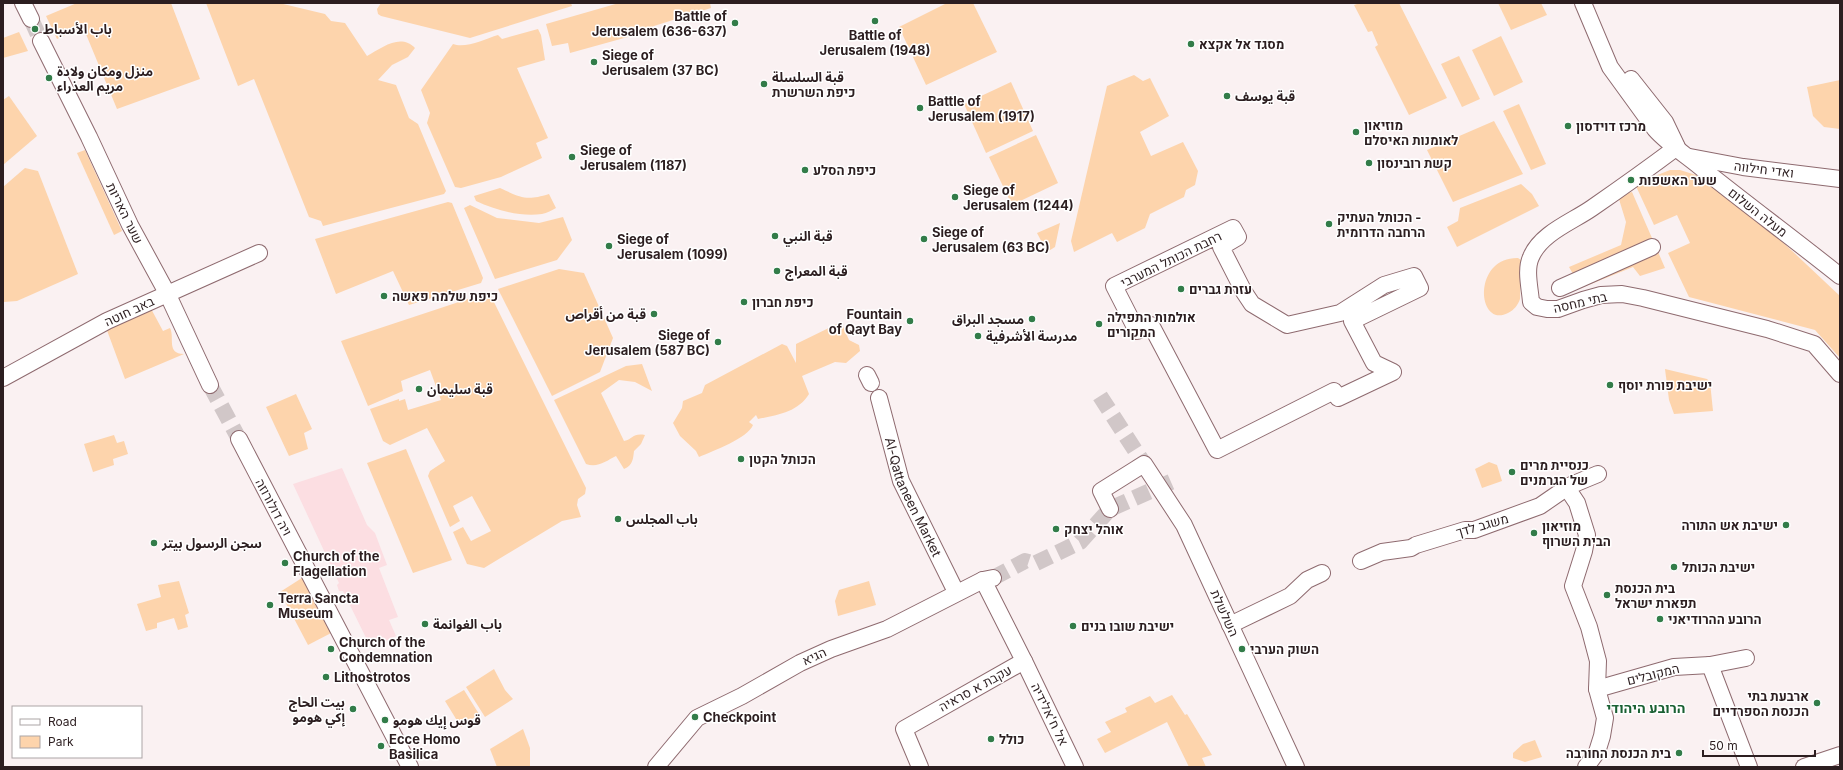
<svg xmlns="http://www.w3.org/2000/svg" width="1843" height="770" viewBox="0 0 1843 770" font-family="Inter,'Noto Sans Arabic',Heebo,sans-serif">
	<rect width="100%" height="100%" fill="#faf1f2"/>
	<!-- built -->
	<path fill="#fcdee2" d="M342,468L367,525L375,533L387,565L379,568L398,617L389,620L396,636L371,648L343,591H339L337,585L339,583L293,484Z"/>
	<!-- green -->
	<g fill="#fdd4ac">
		<path d="M77,3H171L200,79L117,109L83,27L57,39L46,16Z"/>
		<path d="M206,3H279L325,14L331,21L345,23L367,56C382,48 400,33 415,48L408,57L392,65L378,80L396,85L409,118L418,124L446,191L444,194L323,226L321,221L309,217L254,79L238,86Z"/>
		<path d="M381,3H571L572,6L470,38L381,16L378,14L377,9Z"/>
		<path d="M619,3H710L711,8L635,32V35L570,53L568,43L552,46L546,24Z"/>
		<path d="M947,3H973L997,52L926,85L899,27Z"/>
		<path d="M1360,3H1399L1447,98L1409,115L1375,47L1378,45L1372,31L1368,32L1354,5Z"/>
		<path d="M1498,3H1541L1547,15L1511,30Z"/>
		<path d="M538,29L541,35L545,60L517,68L548,138L536,143L542,158L501,177L461,188L455,187L427,123L430,113L421,90L453,44C465,49 485,39 498,35L502,39Z"/>
		<path d="M19,32L28,51L3,58V38Z"/>
		<path d="M1501,36L1523,82L1494,96L1472,50Z"/>
		<path d="M1459,56L1480,99L1462,107L1441,64Z"/>
		<path d="M1134,75L1143,81L1150,78L1169,116L1140,132L1151,156L1183,142L1198,171L1195,185L1186,190L1184,197L1150,214L1145,228L1117,242L1112,233L1074,252L1071,241L1107,86Z"/>
		<path d="M1840,80V129L1824,127L1813,116L1807,87Z"/>
		<path d="M1011,82L1033,131L986,153L964,104Z"/>
		<path d="M9,96L37,136L3,165V100Z"/>
		<path d="M1519,104L1546,164L1531,170L1503,111Z"/>
		<path d="M1494,121L1523,174L1453,202L1427,150Z"/>
		<path d="M1036,135L1058,183L1012,205L989,157Z"/>
		<path d="M85,150L122,231L114,235L77,153Z"/>
		<path d="M25,168L38,171L78,274L17,301L4,302L3,187Z"/>
		<path d="M1670,170H1680L1696,175L1756,217L1840,296V358L1815,330L1689,297L1668,253L1690,243L1677,215L1654,225L1635,184Z"/>
		<path d="M1521,184L1532,194L1539,206L1457,247L1447,227L1458,221L1460,208Z"/>
		<path d="M500,188C522,198 526,201 549,194L556,208C552,210 547,213 542,214C520,217 495,210 476,201L474,196Z"/>
		<path d="M1632,192L1665,268L1640,276L1633,267L1581,288L1569,267L1621,245L1626,222L1618,196Z"/>
		<path d="M448,202L452,203L483,278L481,283L409,305L393,271L336,294L315,239Z"/>
		<path d="M470,205L497,218L539,223L563,217L572,240L557,260L495,279L464,208Z"/>
		<path d="M1060,223L1055,247L1047,252L1037,233Z"/>
		<path d="M1518,258L1521,260L1520,299C1518,305 1514,310 1508,313C1477,329 1472,257 1518,258Z"/>
		<path d="M559,269L584,273L613,338L600,372L552,396L498,289Z"/>
		<path d="M489,292L586,488L585,494L578,499L577,505L581,517L562,521L484,568L467,564L453,532L463,527L471,541L491,531L472,496L453,506L460,521L450,527L428,476L430,471L445,461L427,428L390,445L383,441L370,409L399,399V401L405,399L408,410L441,400L430,370L401,381L403,391L368,406L341,341Z"/>
		<path d="M149,305L163,331L170,328C175,337 166,354 184,354L125,379L105,325Z"/>
		<path d="M841,322L849,340L859,345L860,351L846,363L835,362L802,376L809,394C798,412 778,415 758,419L756,415L749,422L753,425C748,438 713,451 699,457L696,451L680,436L673,423L682,408L683,401L702,393L705,385L782,344L787,346L796,363V344Z"/>
		<path d="M642,364L652,391L635,382L619,380L601,393L624,441C634,439 632,433 645,435L641,444L634,451C633,459 633,465 624,469L616,456C606,461 598,468 586,464L554,400L626,366Z"/>
		<path d="M1665,369L1707,379L1710,382L1713,411L1674,414L1669,400Z"/>
		<path d="M296,394L312,429L304,433L308,449L289,456L266,407Z"/>
		<path d="M114,435L117,443L124,441L128,454L113,459L114,465L93,472L84,444Z"/>
		<path d="M406,449L452,560L413,573L367,463Z"/>
		<path d="M1489,462L1497,465L1502,481L1482,488L1475,469Z"/>
		<path d="M305,576L335,631L308,645L280,592Z"/>
		<path d="M179,581L189,613L185,615L188,627L178,630L174,618L157,623V628L146,631L137,604L161,597L158,585Z"/>
		<path d="M869,581L876,605L838,616L835,601L839,590Z"/>
		<path d="M494,669L505,690L513,699L485,717L466,687Z"/>
		<path d="M464,690L479,714L461,727L445,701Z"/>
		<path d="M1172,695L1185,715L1187,714L1212,755L1202,758L1206,767H1189L1167,722L1105,753L1097,739L1111,732L1105,722L1127,712L1125,708L1150,696L1155,703Z"/>
		<path d="M523,729L530,748V767H497L490,749Z"/>
		<path d="M1535,740L1542,757L1525,762L1513,758V753L1523,744Z"/>
	</g>
	<g fill="none" stroke-linecap="round" stroke-linejoin="round">
		<!-- minor-tunnel -->
		<g stroke="#d1c7c8" stroke-width="16" stroke-dasharray="16 8" stroke-linecap="butt">
			<path d="M31,19L41,41"/>
			<path d="M210,385L239,439"/>
			<path d="M1100,396L1144,464"/>
			<path d="M993,578L1025,561L1034,564L1080,542L1110,509L1173,481"/>
		</g>
		<defs>
			<g id="minor">
				<path d="M23,3L31,19"/>
				<path d="M1583,3L1610,67L1655,129C1668,144 1689,157 1704,170C1749,206 1795,240 1840,276"/>
				<path d="M41,41L89,137L130,225L167,293L210,385"/>
				<path d="M1631,79L1665,122L1676,145"/>
				<path d="M1677,147C1649,168 1621,188 1592,208C1572,222 1541,233 1531,257C1525,270 1530,288 1531,302L1537,307L1547,309H1558L1583,300L1601,295L1622,294L1643,298L1767,329L1814,344L1840,374"/>
				<path d="M1690,157L1743,167L1840,179"/>
				<path d="M1233,228L1238,237L1221,247L1244,292L1252,304L1287,325L1340,313L1384,285L1414,276L1420,288L1352,321L1374,363L1393,372L1338,398L1334,391L1217,450L1151,325L1137,331L1114,286Z"/>
				<path d="M1560,288L1652,247"/>
				<path d="M867,375L871,383"/>
				<path d="M3,378L107,321L259,253"/>
				<path id="s1" d="M879,398L901,481L956,592"/>
				<path d="M239,439L410,767"/>
				<path d="M1567,488L1577,503L1587,535L1584,551L1573,586L1589,627L1598,661L1597,689L1605,718L1602,736L1597,752L1586,767"/>
				<path d="M1110,509L1101,491L1144,464L1184,525L1296,767"/>
				<path d="M1361,561L1382,552L1411,548L1416,545L1465,530H1474L1540,506L1569,486L1598,474"/>
				<path d="M1230,625L1290,596L1307,580L1322,573"/>
				<path d="M1024,661L1075,767"/>
				<path d="M1710,665L1749,767"/>
				<path d="M1597,689L1674,667L1710,665L1746,658"/>
				<path d="M656,767L697,718L742,696L800,663L831,649L887,629L983,580L993,578"/>
				<path d="M920,767L904,729L1024,661L983,580"/>
				<path d="M1804,767L1840,755"/>
			</g>
		</defs>
		<!-- minor casing -->
		<use href="#minor" stroke="#8e6a6f" stroke-width="18"/>
		<!-- minor -->
		<use href="#minor" stroke="#fff" stroke-width="16"/>
	</g>
	<!-- markers -->
	<g fill="#327c49" stroke="#fff" stroke-width="1.5">
		<circle cx="875" cy="21" r="4"/>
		<circle cx="735" cy="23" r="4"/>
		<circle cx="35" cy="29" r="4"/>
		<circle cx="1191" cy="44" r="4"/>
		<circle cx="594" cy="62" r="4"/>
		<circle cx="49" cy="78" r="4"/>
		<circle cx="764" cy="84" r="4"/>
		<circle cx="1227" cy="96" r="4"/>
		<circle cx="920" cy="108" r="4"/>
		<circle cx="1568" cy="126" r="4"/>
		<circle cx="1356" cy="132" r="4"/>
		<circle cx="572" cy="157" r="4"/>
		<circle cx="1369" cy="163" r="4"/>
		<circle cx="805" cy="170" r="4"/>
		<circle cx="1631" cy="180" r="4"/>
		<circle cx="955" cy="197" r="4"/>
		<circle cx="1329" cy="224" r="4"/>
		<circle cx="775" cy="236" r="4"/>
		<circle cx="924" cy="239" r="4"/>
		<circle cx="609" cy="246" r="4"/>
		<circle cx="777" cy="271" r="4"/>
		<circle cx="1181" cy="289" r="4"/>
		<circle cx="384" cy="296" r="4"/>
		<circle cx="744" cy="302" r="4"/>
		<circle cx="654" cy="314" r="4"/>
		<circle cx="1032" cy="319" r="4"/>
		<circle cx="910" cy="321" r="4"/>
		<circle cx="1099" cy="324" r="4"/>
		<circle cx="978" cy="336" r="4"/>
		<circle cx="718" cy="342" r="4"/>
		<circle cx="1610" cy="385" r="4"/>
		<circle cx="419" cy="389" r="4"/>
		<circle cx="741" cy="459" r="4"/>
		<circle cx="1512" cy="472" r="4"/>
		<circle cx="618" cy="519" r="4"/>
		<circle cx="1786" cy="525" r="4"/>
		<circle cx="1056" cy="529" r="4"/>
		<circle cx="1534" cy="533" r="4"/>
		<circle cx="154" cy="543" r="4"/>
		<circle cx="285" cy="563" r="4"/>
		<circle cx="1674" cy="567" r="4"/>
		<circle cx="1607" cy="595" r="4"/>
		<circle cx="270" cy="605" r="4"/>
		<circle cx="1660" cy="619" r="4"/>
		<circle cx="425" cy="624" r="4"/>
		<circle cx="1073" cy="626" r="4"/>
		<circle cx="331" cy="649" r="4"/>
		<circle cx="1242" cy="649" r="4"/>
		<circle cx="326" cy="677" r="4"/>
		<circle cx="1817" cy="703" r="4"/>
		<circle cx="353" cy="709" r="4"/>
		<circle cx="695" cy="717" r="4"/>
		<circle cx="385" cy="720" r="4"/>
		<circle cx="991" cy="739" r="4"/>
		<circle cx="381" cy="746" r="4"/>
		<circle cx="1679" cy="753" r="4"/>
	</g>
	<g text-anchor="middle" dominant-baseline="central" stroke-width="3" stroke-linejoin="round" paint-order="stroke">
		<!-- poi labels -->
		<g font-size="13" font-weight="bold" fill="#2c1e20" stroke="#fff" text-anchor="start">
			<text x="727" y="16" text-anchor="end">Battle of<tspan x="727" dy="15">Jerusalem (636-637)</tspan></text>
			<text x="43" y="29">باب الأسباط</text>
			<text x="875" y="35" text-anchor="middle">Battle of<tspan x="875" dy="15">Jerusalem (1948)</tspan></text>
			<text x="1199" y="44">מסגד אל אקצא</text>
			<text x="602" y="55">Siege of<tspan x="602" dy="15">Jerusalem (37 BC)</tspan></text>
			<text x="57" y="71">منزل ومكان ولادة<tspan x="57" dy="15">مريم العذراء</tspan></text>
			<text x="772" y="77">قبة السلسلة<tspan x="772" dy="15">כיפת השרשרת</tspan></text>
			<text x="1235" y="96">قبة يوسف</text>
			<text x="928" y="101">Battle of<tspan x="928" dy="15">Jerusalem (1917)</tspan></text>
			<text x="1364" y="125">מוזיאון<tspan x="1364" dy="15">לאומנות האיסלם</tspan></text>
			<text x="1576" y="126">מרכז דוידסון</text>
			<text x="580" y="150">Siege of<tspan x="580" dy="15">Jerusalem (1187)</tspan></text>
			<text x="1377" y="163">קשת רובינסון</text>
			<text x="813" y="170">כיפת הסלע</text>
			<text x="1639" y="180">שער האשפות</text>
			<text x="963" y="190">Siege of<tspan x="963" dy="15">Jerusalem (1244)</tspan></text>
			<text x="1337" y="217">הכותל העתיק -<tspan x="1337" dy="15">הרחבה הדרומית</tspan></text>
			<text x="932" y="232">Siege of<tspan x="932" dy="15">Jerusalem (63 BC)</tspan></text>
			<text x="783" y="236">قبة النبي</text>
			<text x="617" y="239">Siege of<tspan x="617" dy="15">Jerusalem (1099)</tspan></text>
			<text x="785" y="271">قبة المعراج</text>
			<text x="1189" y="289">עזרת גברים</text>
			<text x="392" y="296">כיפת שלמה פאשה</text>
			<text x="752" y="302">כיפת חברון</text>
			<text x="646" y="314" text-anchor="end">قبة من أقراص</text>
			<text x="902" y="314" text-anchor="end">Fountain<tspan x="902" dy="15">of Qayt Bay</tspan></text>
			<text x="1107" y="317">אולמות התפילה<tspan x="1107" dy="15">המקורים</tspan></text>
			<text x="1024" y="319" text-anchor="end">مسجد البراق</text>
			<text x="710" y="335" text-anchor="end">Siege of<tspan x="710" dy="15">Jerusalem (587 BC)</tspan></text>
			<text x="986" y="336">مدرسة الأشرفية</text>
			<text x="1618" y="385">ישיבת פורת יוסף</text>
			<text x="427" y="389">قبة سليمان</text>
			<text x="749" y="459">הכותל הקטן</text>
			<text x="1520" y="465">כנסיית מרים<tspan x="1520" dy="15">של הגרמנים</tspan></text>
			<text x="626" y="519">باب المجلس</text>
			<text x="1778" y="525" text-anchor="end">ישיבת אש התורה</text>
			<text x="1542" y="526">מוזיאון<tspan x="1542" dy="15">הבית השרוף</tspan></text>
			<text x="1064" y="529">אוהל יצחק</text>
			<text x="162" y="543">سجن الرسول بيتر</text>
			<text x="293" y="556">Church of the<tspan x="293" dy="15">Flagellation</tspan></text>
			<text x="1682" y="567">ישיבת הכותל</text>
			<text x="1615" y="588">בית הכנסת<tspan x="1615" dy="15">תפארת ישראל</tspan></text>
			<text x="278" y="598">Terra Sancta<tspan x="278" dy="15">Museum</tspan></text>
			<text x="1668" y="619">הרובע ההרודיאני</text>
			<text x="433" y="624">باب الغوانمة</text>
			<text x="1081" y="626">ישיבת שובו בנים</text>
			<text x="339" y="642">Church of the<tspan x="339" dy="15">Condemnation</tspan></text>
			<text x="1250" y="649">השוק הערבי</text>
			<text x="334" y="677">Lithostrotos</text>
			<text x="1809" y="696" text-anchor="end">ארבעת בתי<tspan x="1809" dy="15">הכנסת הספרדיים</tspan></text>
			<text x="345" y="702" text-anchor="end">بيت الحاج<tspan x="345" dy="15">إكي هومو</tspan></text>
			<text x="703" y="717">Checkpoint</text>
			<text x="393" y="720">قوس إيك هومو</text>
			<text x="389" y="739">Ecce Homo<tspan x="389" dy="15">Basilica</tspan></text>
			<text x="999" y="739">כולל</text>
			<text x="1671" y="753" text-anchor="end">בית הכנסת החורבה</text>
		</g>
		<!-- street labels -->
		<g font-size="13" fill="#2c1e20" stroke="#fff">
			<text transform="translate(1764 169) rotate(7)">ואדי חילווה</text>
			<text transform="translate(1758 212) rotate(38)">מעלה השלום</text>
			<text transform="translate(125 213) rotate(64)">שער האריות</text>
			<text transform="translate(1171 259) rotate(-26)">רחבת הכותל המערבי</text>
			<text transform="translate(1580 302) rotate(-13)">בתי מחסה</text>
			<text transform="translate(129 311) rotate(-25)">באב חוטה</text>
			<text stroke="none"><textPath href="#s1" startOffset="105">Al-Qattaneen Market</textPath></text>
			<text transform="translate(274 507) rotate(62)">ויה דולורוזה</text>
			<text transform="translate(1482 525) rotate(-16)">משגב לדך</text>
			<text transform="translate(1225 613) rotate(66)">השלשלת</text>
			<text transform="translate(814 656) rotate(-24)">הגיא</text>
			<text transform="translate(1653 674) rotate(-14)">המקובלים</text>
			<text transform="translate(975 688) rotate(-29)">עקבת א סראיה</text>
			<text transform="translate(1050 714) rotate(64)">אל ח'אלידיה</text>
		</g>
		<!-- neighbourhood labels -->
		<g font-size="14" font-weight="bold" fill="#1a6033" stroke="#fff">
			<text x="1646" y="707">הרובע היהודי</text>
		</g>
	</g>
	<!-- border -->
	<rect width="1843" height="770" fill="none" stroke="#2c1e20" stroke-width="8"/>
	<!-- legend -->
	<rect x="12" y="706" width="130" height="52" fill="#ffffff" stroke="#aba5a6"/>
	<rect x="20" y="719" width="20" height="6" fill="#ffffff" stroke="#aba5a6"/>
	<text x="48" y="726" font-size="12" fill="#2c1e20">Road</text>
	<rect x="20" y="736" width="20" height="12" fill="#fdd4ac" stroke="#aba5a6"/>
	<text x="48" y="746" font-size="12" fill="#2c1e20">Park</text>
	<!-- scale -->
	<path d="M1703 750v6h112v-6" fill="none" stroke="#2c1e20" stroke-width="2"/>
	<text x="1709" y="750" font-size="12" fill="#2c1e20" stroke="#ffffff" stroke-width="3" paint-order="stroke">50 m</text>
</svg>
